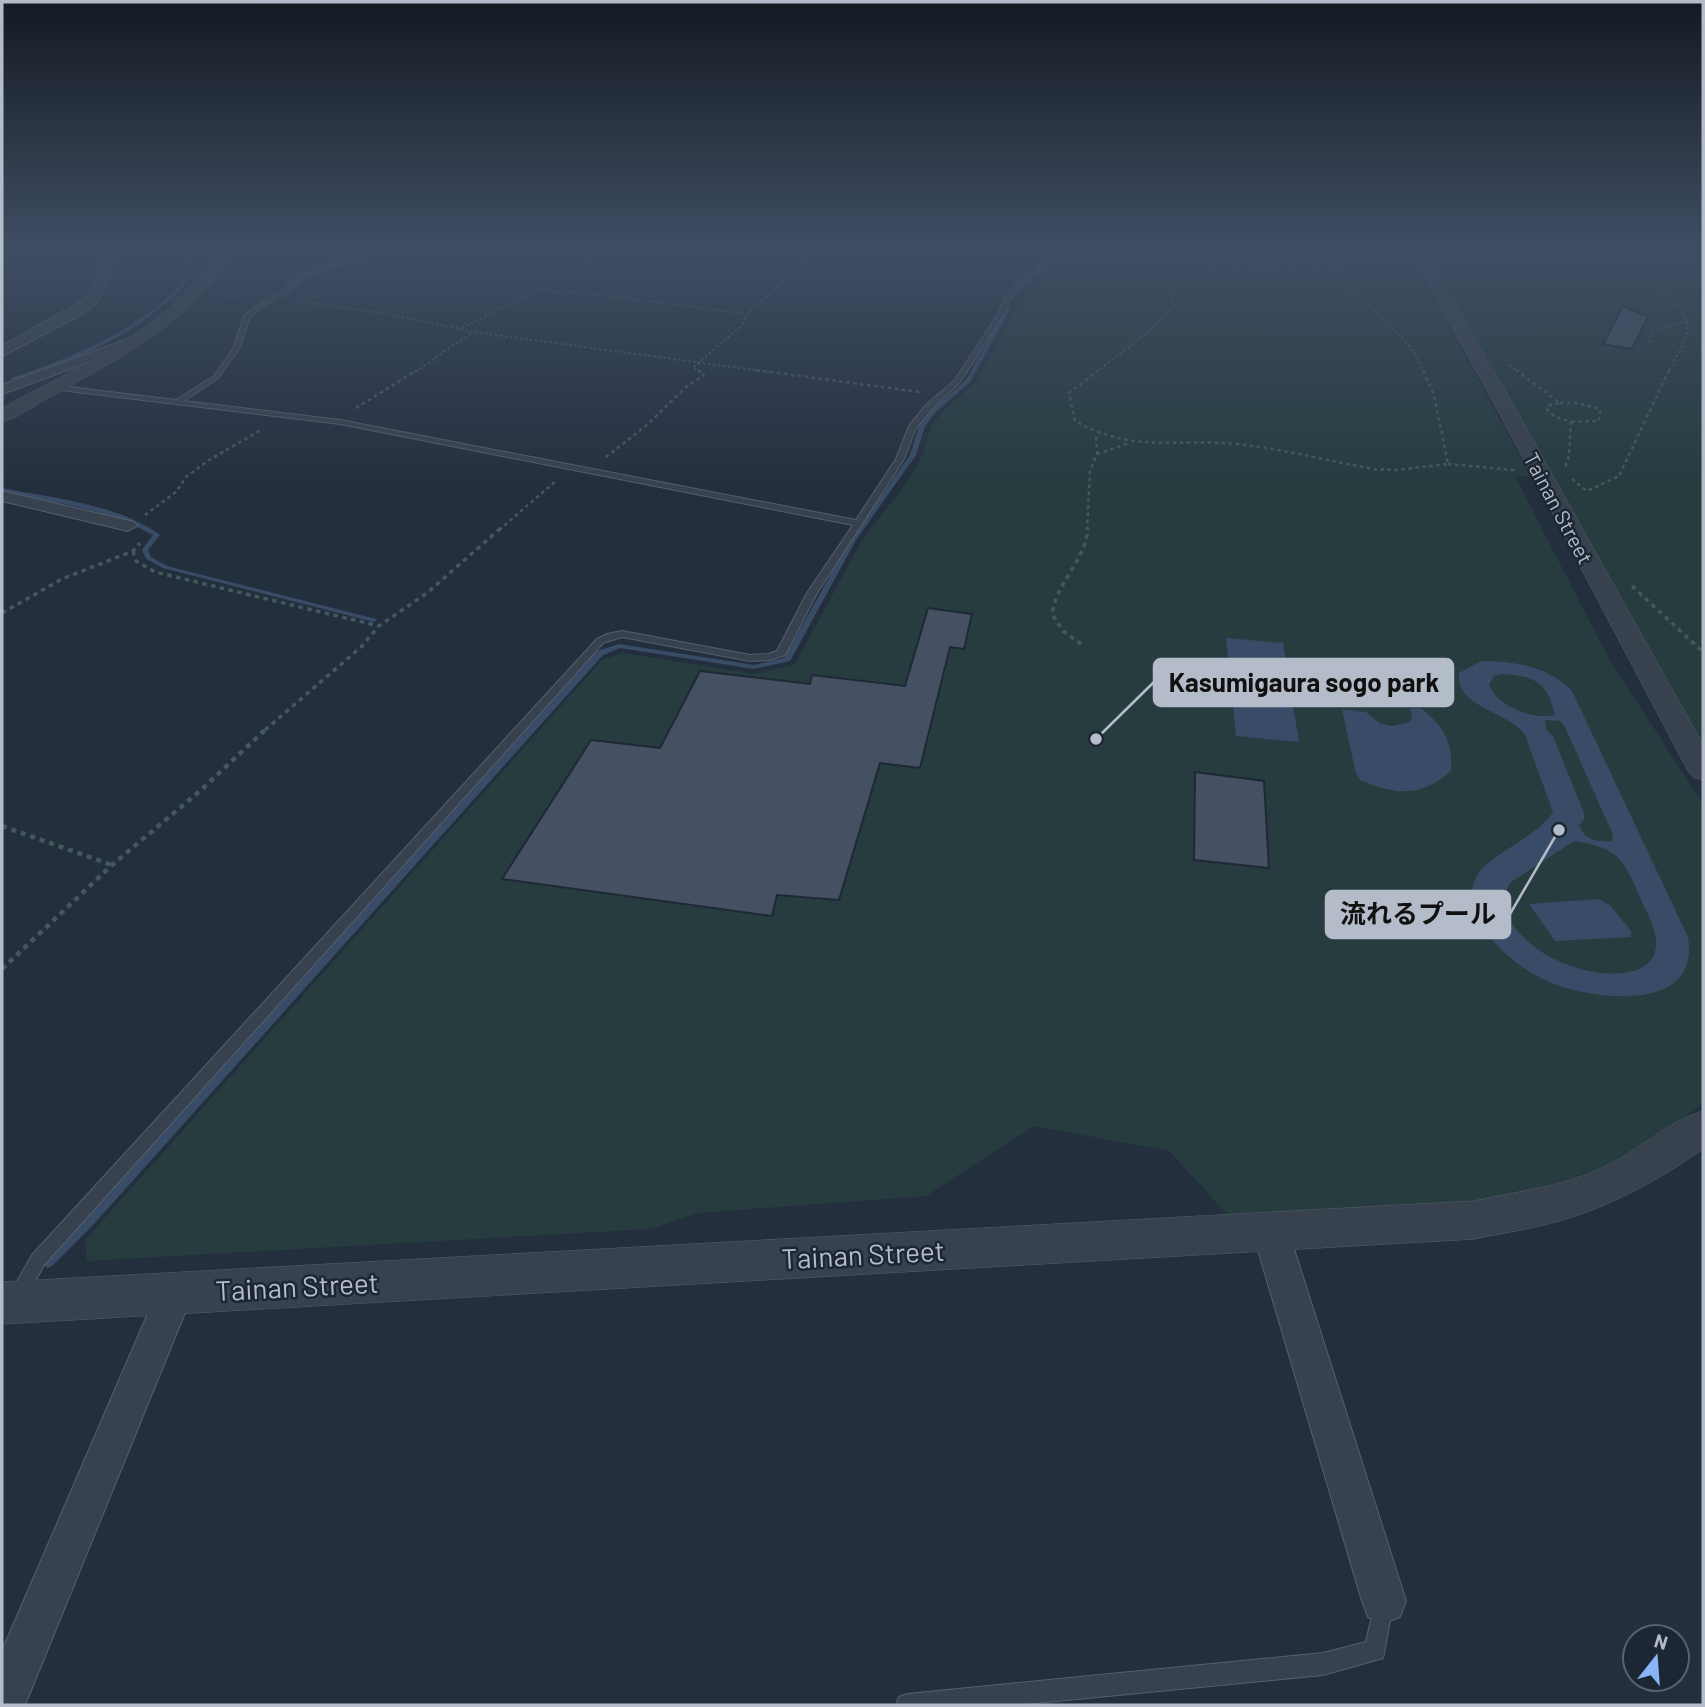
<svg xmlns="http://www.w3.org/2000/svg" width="1705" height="1707" viewBox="0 0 1705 1707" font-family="Barlow,'Noto Sans JP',sans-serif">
	<rect width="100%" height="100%" fill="#242f3e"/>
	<!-- green -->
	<g fill="#263c3f">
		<path d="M1054,246H1405L1531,477L1515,476L1610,661L1703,804V1103C1678,1122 1653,1144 1625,1157C1501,1216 1362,1209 1228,1215L1169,1151L1034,1126L926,1196L698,1213L651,1229L87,1261L85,1240L602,660L623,653L755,674L795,664L862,540L907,482L922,456L931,427L942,412L976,382L1023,298L1059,264L1060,258Z"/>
		<path d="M1421,246L1703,247V755L1660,684Z"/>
	</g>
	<!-- water -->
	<g fill="#394c67" fill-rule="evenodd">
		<path d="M1226,638L1283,643L1299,742L1236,736Z"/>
		<path d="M1481,661C1515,661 1547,666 1572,691L1688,937C1700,1010 1605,1001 1560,986C1533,977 1508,959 1491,938C1475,919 1464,901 1477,876C1486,857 1537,837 1553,812L1525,735C1509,711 1455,708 1459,673ZM1502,674C1535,676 1547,682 1555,715C1533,720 1498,707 1489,685L1494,676ZM1545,720L1560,721L1565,727L1613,835L1612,841C1598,842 1585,841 1579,825L1584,819V813L1553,736L1546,730ZM1574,841C1617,848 1622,856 1639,895C1645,910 1657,928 1656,945C1655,1000 1512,971 1502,897L1511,882Z"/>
		<path d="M1421,708C1444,727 1453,741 1451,771C1420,798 1396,795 1360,780L1355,770L1342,709L1366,712L1379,723L1392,726L1410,722L1412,715L1409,709Z"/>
		<path d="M1598,899L1610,905L1631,931V937L1555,941L1529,904Z"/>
	</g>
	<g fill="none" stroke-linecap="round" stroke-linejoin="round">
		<!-- stream -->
		<g fill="#394c67" fill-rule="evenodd">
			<path d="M190,246H194C192,257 196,268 190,277C185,286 176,294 168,301C133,332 91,353 47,369C36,373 23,379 11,380V378C68,359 123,337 168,297C175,290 185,282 189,273C192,264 189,255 190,246Z"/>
			<path d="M1007,307L1011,308L970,382L935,413L925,426L916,455L856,540L790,661L754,669L620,648L603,655L94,1224L52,1266L48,1268L44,1266L42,1262L44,1258L86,1216L597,651L619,644L754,665L784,658L850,540L910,455L919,426L931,411L966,380Z"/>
			<path d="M2,488C52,498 118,504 160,535L148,550L151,557L167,566L376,619L377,620L374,622L163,568L146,559L142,550L153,535C106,509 54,502 2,492Z"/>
		</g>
	</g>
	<!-- building -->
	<g fill="#455162" stroke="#1f2835" stroke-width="2">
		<path d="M1623,306L1648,317L1632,349L1603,344Z"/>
		<path d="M928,608L972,614L964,649L950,647L920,768L880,763L839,900L777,895L772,916L502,879L591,740L660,748L700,671L810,684L812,675L905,686Z"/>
		<path d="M1195,772L1264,781L1269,868L1194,860Z"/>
	</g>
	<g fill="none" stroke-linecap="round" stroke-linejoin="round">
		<defs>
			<g id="service">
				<path d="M383,246H390L354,261L302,278L285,294L257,310L250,317L239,349L218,378L184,401L340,420L856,520L896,459L909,426L926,405L955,380L998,314L1005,299L1017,284L1042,266L1047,267L1021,286L1011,299L1004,314L960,382L932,409L916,428L904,459L817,593L785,655L770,660L750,661L622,637L603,643L44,1265L25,1300L19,1302L13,1300L10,1294L32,1255L597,639L607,634L622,631L750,655L769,654L777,651L807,593L853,525L340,424L52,389L49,387L52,385L176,400L214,376L233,349L244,316L253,308L281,292L298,276Z"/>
				<path d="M1059,246H1081L1105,249L1102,251Z"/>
				<path d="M1383,1595L1390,1598L1393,1605L1383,1658L1323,1675L1015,1705H896L899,1697L907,1694L1323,1653L1366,1642L1376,1598Z"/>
			</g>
			<g id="minor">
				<path d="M110,246H122L97,303L84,313L2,356V346L87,298Z"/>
				<path d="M1038,246H1050L1055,261L1048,270L1038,267L1043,261Z"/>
				<path d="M128,339L133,340V346L2,394V385Z"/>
				<path d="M2,491L134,522L137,526L128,531L2,501Z"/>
				<path d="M1270,1214L1283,1219L1288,1230L1406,1601L1400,1617L1384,1623L1368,1617L1362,1601L1252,1230L1257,1219Z"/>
				<path d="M175,1276L188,1281L193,1293L25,1705H2V1651L162,1281Z"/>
			</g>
			<g id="tertiary">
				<path d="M223,246H237C196,319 125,355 55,394C38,403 20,417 2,422V408C81,365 175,327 223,246Z"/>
				<path d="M1407,246H1421L1511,401L1703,745V780L1693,777L1688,771L1493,401Z"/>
				<path d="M1703,1111V1149C1659,1180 1611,1206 1559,1221C1531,1229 1502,1233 1474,1239L2,1324V1282L1474,1201C1520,1191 1567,1186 1610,1164C1640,1149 1671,1120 1703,1111Z"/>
			</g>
		</defs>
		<!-- service casing -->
		<use href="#service" stroke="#565f6c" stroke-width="2"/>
		<!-- minor casing -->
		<use href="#minor" stroke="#565f6c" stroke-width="2"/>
		<!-- tertiary casing -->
		<use href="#tertiary" stroke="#565f6c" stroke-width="1"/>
		<!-- path-far3 -->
		<g stroke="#44595c" stroke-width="2" stroke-dasharray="2.5 2.5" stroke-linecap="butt">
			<path d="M1318,246L1351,291L1386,320L1415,353L1424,372"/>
			<path d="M1552,246C1586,255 1693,284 1687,332C1685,344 1674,361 1668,372"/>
			<path d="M1188,263L1251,269L1318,267L1410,281"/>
			<path d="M547,290L553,283L614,246"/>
			<path d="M218,295L244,297"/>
			<path d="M298,301L393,315L473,332L769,372"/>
			<path d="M462,328L538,290L585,293L748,314"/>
			<path d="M1649,342L1653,331L1687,320"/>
			<path d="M1509,365L1518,372"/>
			<path d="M415,372L473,332"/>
			<path d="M701,372L693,368L741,326L748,314L821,246"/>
			<path d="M1096,372L1148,332L1174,305L1170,284L1188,263L1175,246"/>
		</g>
		<!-- path-far2 -->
		<g stroke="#44595c" stroke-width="2.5" stroke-dasharray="3.5 3.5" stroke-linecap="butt">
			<path d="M756,370L919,392"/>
			<path d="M1099,370L1069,393L1075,421C1135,454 1174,438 1237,444C1283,449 1328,461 1374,469L1396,470L1448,464L1434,395L1423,370"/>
			<path d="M1516,370L1560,403L1549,405L1547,409L1554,416L1571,422L1569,456L1565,468"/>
			<path d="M1560,403H1578L1600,409L1599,421L1571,422"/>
			<path d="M356,408L417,370"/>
			<path d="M1097,454L1129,443"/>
			<path d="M606,457L648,424L685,388L703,376L704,373L698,370"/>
			<path d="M1448,464L1514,470"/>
			<path d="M1572,479L1587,491L1619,476L1669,370"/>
			<path d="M145,515L176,492L186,477L209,460L261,430"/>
			<path d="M499,530L557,480"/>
			<path d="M1087,530L1090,471L1097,454L1096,435"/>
		</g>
		<!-- path-far1 -->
		<g stroke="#44595c" stroke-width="3.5" stroke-dasharray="4.5 4.5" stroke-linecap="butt">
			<path d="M133,551L136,561L155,572L379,626"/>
			<path d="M1632,586L1703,652"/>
			<path d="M2,613L62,579L133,551L140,543"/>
			<path d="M1081,644L1063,631L1052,614C1056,583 1086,560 1088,528"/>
			<path d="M265,730L361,647L379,626L427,593L501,528"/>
		</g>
		<!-- path -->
		<g stroke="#44595c" stroke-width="4.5" stroke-dasharray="5 5" stroke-linecap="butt">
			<path d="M2,826L112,865"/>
			<path d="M2,969L112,865L200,791L267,728"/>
		</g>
		<!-- service -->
		<use href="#service" fill="#38414e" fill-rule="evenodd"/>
		<!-- minor -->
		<use href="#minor" fill="#38414e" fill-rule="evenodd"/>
		<!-- tertiary -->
		<use href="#tertiary" fill="#38414e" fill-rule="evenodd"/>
	</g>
	<!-- sky -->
	<linearGradient id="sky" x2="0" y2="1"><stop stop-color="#141a22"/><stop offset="0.51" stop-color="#3f4d63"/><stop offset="1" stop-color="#3f4d63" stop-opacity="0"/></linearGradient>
	<rect width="1705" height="485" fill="url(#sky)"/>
	<g text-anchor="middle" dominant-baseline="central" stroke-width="5" stroke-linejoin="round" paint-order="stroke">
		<!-- far-street labels -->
		<g font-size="21" fill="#b4bcc9" stroke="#1d2633">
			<text transform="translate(1559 508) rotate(62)">Tainan Street</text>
		</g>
		<!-- near-street labels -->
		<g font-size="28" fill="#b4bcc9" stroke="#1d2633">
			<text transform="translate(863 1254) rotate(-3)">Tainan Street</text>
			<text transform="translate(297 1286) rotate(-3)">Tainan Street</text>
		</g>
	</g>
	<!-- callouts -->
	<path fill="none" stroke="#b4bcc9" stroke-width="2.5" d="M1096 739L1154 682M1559 830L1510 914"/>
	<g fill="#b4bcc9" stroke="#1d2633" stroke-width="2.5">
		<circle cx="1096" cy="739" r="7"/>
		<circle cx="1559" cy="830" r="7"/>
	</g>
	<g fill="#b4bcc9" stroke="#b4bcc9" stroke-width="2.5">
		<rect x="1154" y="659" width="299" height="47" rx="7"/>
		<rect x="1326" y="891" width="184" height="47" rx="7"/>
	</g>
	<g font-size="26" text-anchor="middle" font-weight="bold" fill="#111">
		<text x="1304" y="692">Kasumigaura sogo park</text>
		<text x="1418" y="923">流れるプール</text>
	</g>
	<!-- border -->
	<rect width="1705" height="1707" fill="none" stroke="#b4bcc9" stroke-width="7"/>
	<!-- north arrow -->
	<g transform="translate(1656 1658) rotate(17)"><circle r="33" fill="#1d2633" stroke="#59626f" stroke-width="2"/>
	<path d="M0-5L12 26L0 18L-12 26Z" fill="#8ab4f8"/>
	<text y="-10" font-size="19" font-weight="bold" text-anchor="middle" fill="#b4bcc9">N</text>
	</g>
</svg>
